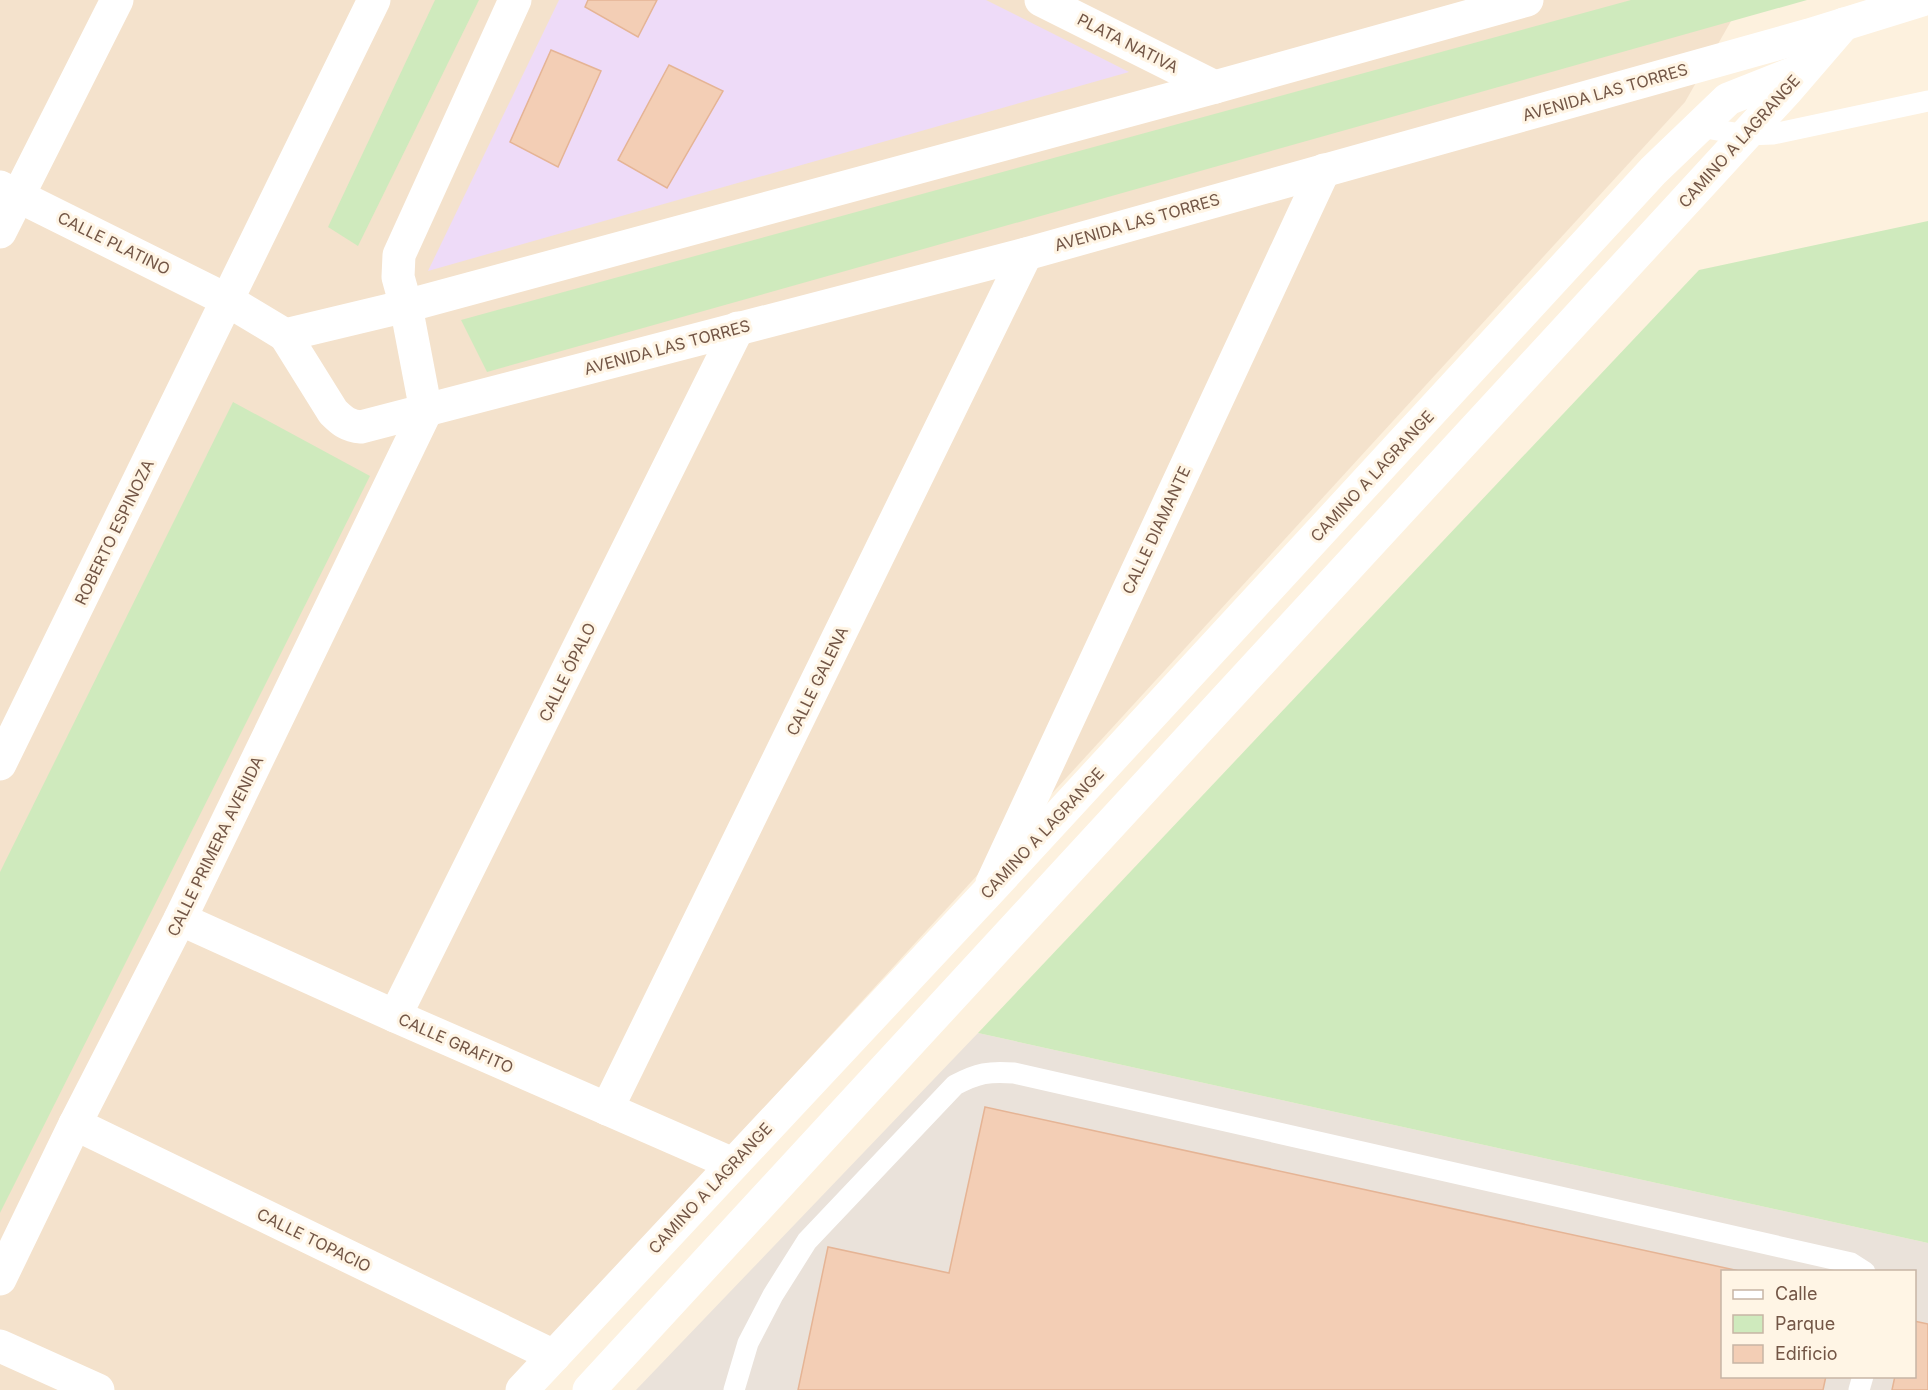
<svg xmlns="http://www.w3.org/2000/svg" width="1928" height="1390" viewBox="0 0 1928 1390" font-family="Inter,sans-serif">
	<rect width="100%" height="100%" fill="#fdf1de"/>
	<!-- residential -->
	<path fill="#f4e2cc" d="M0,0H1743L1685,102L506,1390H0Z"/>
	<!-- industrial -->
	<path fill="#eae2da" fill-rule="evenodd" d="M978,1033L1928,1243V1390H636ZM1722,1272H1914V1376H1722Z"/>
	<!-- education -->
	<path fill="#eedbf8" d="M559,0H986L1129,72L428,271Z"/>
	<!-- green -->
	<g fill="#cfeabd">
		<path d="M435,0H479L358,246L328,227Z"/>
		<path d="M1631,0H1807L487,372L461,320Z"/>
		<path d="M1928,221V1243L978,1033L1699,270Z"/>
		<path d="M233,402L370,476L0,1213V872Z"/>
	</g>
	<!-- building -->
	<g fill="#f3ceb5" stroke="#e5b495" stroke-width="1.5">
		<path d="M588,0H657L638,37L585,7Z"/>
		<path d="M551,50L601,71L558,167L510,142Z"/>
		<path d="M669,65L723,91L667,188L618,160Z"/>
		<path d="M985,1107L1744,1272H1722V1376H1826L1823,1390H798L828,1247L949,1273Z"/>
		<path d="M1914,1321L1928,1324V1390H1892L1895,1376H1914Z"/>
	</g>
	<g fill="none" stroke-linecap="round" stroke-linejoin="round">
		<!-- service -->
		<g stroke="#fff" stroke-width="21">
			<path d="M1700,127L1746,135L1773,134L1928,101"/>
			<path d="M734,1390L748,1343L773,1295L807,1241L955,1085C978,1073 989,1071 1014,1073L1851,1263L1865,1272"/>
			<path d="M1859,1390L1863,1376"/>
		</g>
		<!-- minor -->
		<g stroke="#fff" stroke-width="33">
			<path d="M1041,0L1215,87"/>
			<path d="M0,187L227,300"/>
			<path d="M0,232L117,0"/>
			<path d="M992,883L1324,170"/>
			<path d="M180,919L395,1016L733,1164"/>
			<path d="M395,1016L738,328"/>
			<path d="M607,1109L1026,254"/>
			<path d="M75,1124L554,1356"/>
			<path d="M0,1346L98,1390"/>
		</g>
		<!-- tertiary -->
		<g stroke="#fff" stroke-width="33">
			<path d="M1527,0L1215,87L406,306L285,335L333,412C342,421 348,426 361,427L1026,254L1809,35L1922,0"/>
			<path d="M227,300L285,335"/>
			<path d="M426,411L406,306L398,277L399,255L515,0"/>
			<path d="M0,764L374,0"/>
			<path d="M0,1279L75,1124L180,919L426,411"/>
			<path d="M522,1390L989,891L1653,171L1728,99L1799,71"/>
			<path d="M589,1390L1687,199L1788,89L1844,24"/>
		</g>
	</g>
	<g text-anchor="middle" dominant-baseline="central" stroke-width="6" stroke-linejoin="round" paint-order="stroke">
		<!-- street labels -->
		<g font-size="16" fill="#735646" stroke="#fff5e5">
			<text transform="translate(1128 43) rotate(27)">PLATA NATIVA</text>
			<text transform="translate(1605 92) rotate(-16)">AVENIDA LAS TORRES</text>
			<text transform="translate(1739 141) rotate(-48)">CAMINO A LAGRANGE</text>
			<text transform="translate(1137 222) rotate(-16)">AVENIDA LAS TORRES</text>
			<text transform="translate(114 243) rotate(26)">CALLE PLATINO</text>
			<text transform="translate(667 347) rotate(-15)">AVENIDA LAS TORRES</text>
			<text transform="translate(1372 476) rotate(-47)">CAMINO A LAGRANGE</text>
			<text transform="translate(1156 530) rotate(-65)">CALLE DIAMANTE</text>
			<text transform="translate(114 532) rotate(-64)">ROBERTO ESPINOZA</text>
			<text transform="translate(567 672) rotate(-64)">CALLE ÓPALO</text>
			<text transform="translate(817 681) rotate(-64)">CALLE GALENA</text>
			<text transform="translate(1042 833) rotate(-47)">CAMINO A LAGRANGE</text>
			<text transform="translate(215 846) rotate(-64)">CALLE PRIMERA AVENIDA</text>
			<text transform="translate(456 1043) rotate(24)">CALLE GRAFITO</text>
			<text transform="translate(710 1188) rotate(-47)">CAMINO A LAGRANGE</text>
			<text transform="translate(314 1240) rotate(26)">CALLE TOPACIO</text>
		</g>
	</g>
	<!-- legend -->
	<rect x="1721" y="1270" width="195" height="108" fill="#fff5e5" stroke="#c7b5a5" stroke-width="1.5"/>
	<rect x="1733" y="1290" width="30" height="9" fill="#ffffff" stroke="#c7b5a5" stroke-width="1.5"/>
	<text x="1775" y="1300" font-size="18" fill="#735646">Calle</text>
	<rect x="1733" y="1315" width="30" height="18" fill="#cfeabd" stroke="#c7b5a5" stroke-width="1.5"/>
	<text x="1775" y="1330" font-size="18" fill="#735646">Parque</text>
	<rect x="1733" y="1345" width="30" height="18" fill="#f3ceb5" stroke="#c7b5a5" stroke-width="1.5"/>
	<text x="1775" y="1360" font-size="18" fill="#735646">Edificio</text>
</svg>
